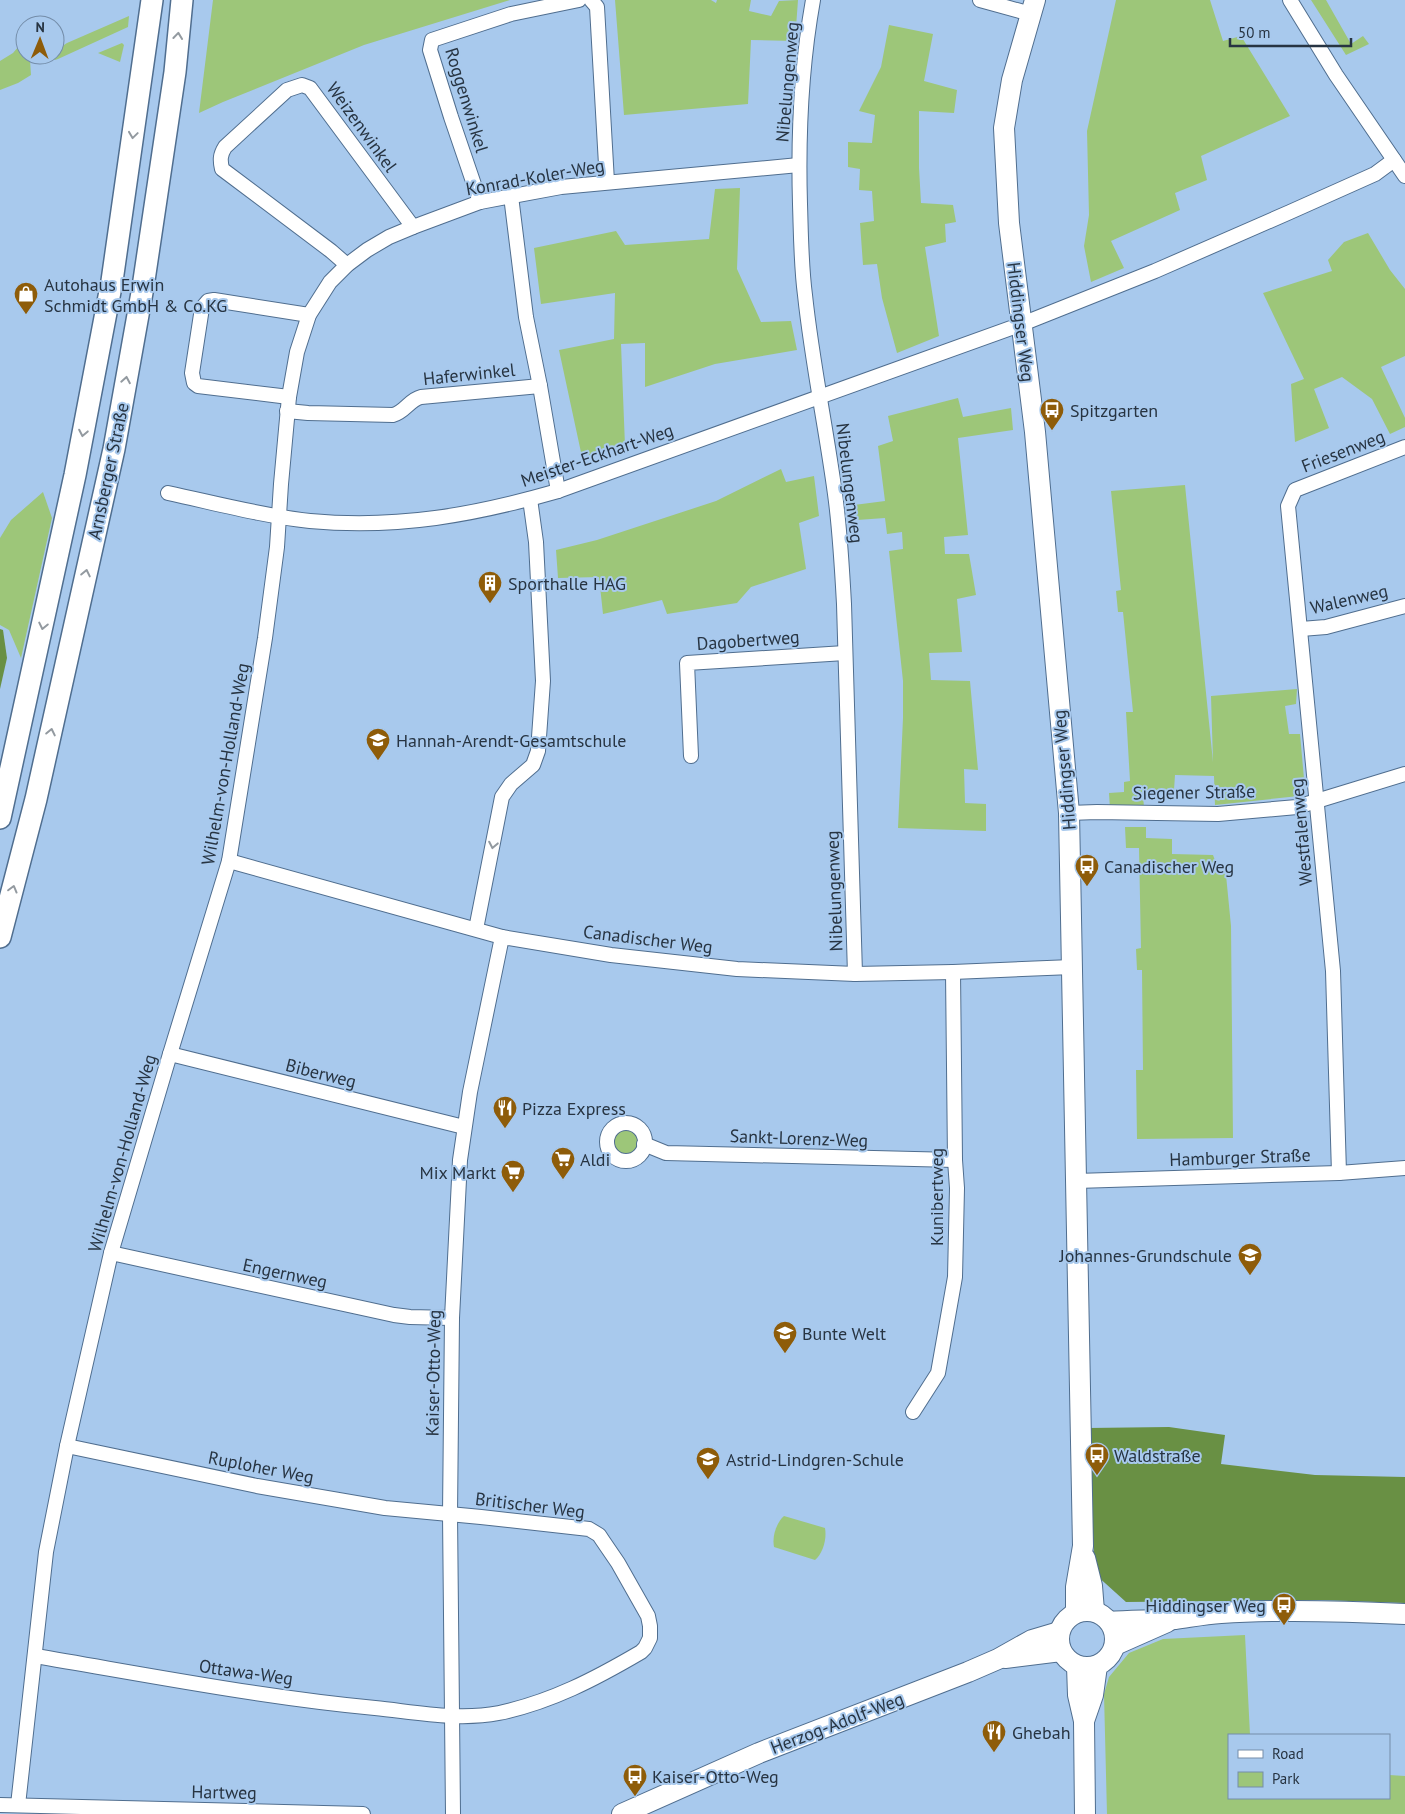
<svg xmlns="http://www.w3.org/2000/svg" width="1405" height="1814" viewBox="0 0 1405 1814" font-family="'PT Sans',sans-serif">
	<rect width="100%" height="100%" fill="#a8c9ed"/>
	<!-- green -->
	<g fill="#9dc679">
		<path d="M213,0H510L364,45L223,102L199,113Z"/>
		<path d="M615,0H711L716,3L717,0H751L749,11L771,16L779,1L798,0L795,41L751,40L748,104L624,115Z"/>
		<path d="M1116,0H1210L1223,41L1241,36L1290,116L1201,156L1207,180L1175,193L1180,210L1111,241L1124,268L1091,282L1084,246L1089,215L1087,131Z"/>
		<path d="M1311,0H1326L1351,44L1363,36L1369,44L1346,55Z"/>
		<path d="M129,16L128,27L58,59L55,60L51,57V55H55V51L67,43Z"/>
		<path d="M889,25L933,34L924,81L957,90L954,113L919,111V168L921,203L953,205L956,222L945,224L946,242L925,247L939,336L897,353L882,298L877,264L863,265L860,223L874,221L872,191L859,190L860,169L848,167V142L872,143L875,115L859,111L881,67Z"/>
		<path d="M122,43L124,45L120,62L98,53Z"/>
		<path d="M19,46L25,53V55L30,60L31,75L18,83L0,90V61L13,53Z"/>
		<path d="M740,188L737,269L761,322L791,321L797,350L715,364L645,387V343L621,344L625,446L582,457L559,350L614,339L615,293L541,304L534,248L616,231L625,245L709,239L715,189Z"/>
		<path d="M1368,233L1390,270L1405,289V356L1381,367L1405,418V427L1390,434L1372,399L1342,377L1314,389L1329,428L1295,442L1291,384L1304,379L1263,293L1332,271L1328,260L1344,242Z"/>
		<path d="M958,398L963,417L1011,408L1013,430L958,438L968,535L944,537L945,554H969L976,595L957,599L962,652L929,653L931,680L970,681L978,770L964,769L965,803L986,804V831L898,828L903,718V681L889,551L903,549L902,532L887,534L885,518L857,520L854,505L885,501L878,446L893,441L888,416Z"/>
		<path d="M781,469L786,482L814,476L819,516L799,523L806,569L751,587L737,603L667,614L662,600L603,614L599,577L558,578L556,550L597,540L716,501Z"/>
		<path d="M1185,485L1213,762L1211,696L1297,689L1296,704L1285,706L1289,734H1300L1305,790L1299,796L1215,805L1214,776L1175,775L1174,790H1143L1144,810L1110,809L1109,793L1124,792V782L1130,781L1126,712H1133L1123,612H1118L1116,591L1121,590L1111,491Z"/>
		<path d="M43,492L52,518L21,658L9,630L0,625V538L11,520Z"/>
		<path d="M1125,827H1146V838L1172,839V854L1213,855L1217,866L1226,875L1231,926L1233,1138L1137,1139L1136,1070H1143L1142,970H1137L1136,949L1141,948L1139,848H1126Z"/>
		<circle cx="626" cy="1142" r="13"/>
		<path d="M784,1516L825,1528C827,1539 823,1553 815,1560L774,1547C772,1537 776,1523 784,1516Z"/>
		<path d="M1245,1635L1250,1735H1229V1798H1389V1775L1405,1776V1814H1107L1104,1694L1109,1677L1129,1653L1163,1639Z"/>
	</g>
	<!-- forest -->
	<g fill="#699044">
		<path d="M0,629L3,630L7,658L0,689Z"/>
		<path d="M1169,1427L1225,1435L1221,1464L1315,1475L1405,1477V1603L1321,1600L1126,1602L1095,1574L1088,1428Z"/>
	</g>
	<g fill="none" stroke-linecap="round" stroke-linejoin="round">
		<defs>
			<g id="street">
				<path d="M591,0L597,7L607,182"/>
				<path d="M813,0C801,67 798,136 800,204C801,234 801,265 805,295C812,362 826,427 835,494C840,530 842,567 844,604L855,974"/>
				<path d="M980,0L1031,14"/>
				<path d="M1290,0L1336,75L1405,176"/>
				<path d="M511,196L526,317L540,386L558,491"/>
				<path d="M480,202L451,117L430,50L432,40L511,14L579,0"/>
				<path d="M347,265L331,251L222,169C220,160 220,155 225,147L287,90L302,85L310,88L413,227"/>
				<path d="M289,397L198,386L194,383L192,373L202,308L208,301L214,300L309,315"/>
				<path d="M287,411L308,413L393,415C405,412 409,400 421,397L540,386"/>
				<path d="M168,493C215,503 263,516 310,521C398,529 474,515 558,491L1022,324L1155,271L1290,212L1375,174L1394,160"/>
				<path d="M1301,629L1326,627L1405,606"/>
				<path d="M691,756L687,663L845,653"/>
				<path d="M1069,813L1097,812L1218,814L1297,807L1405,774"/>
				<path d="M229,861L502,937L611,955L737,969L855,974L953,972L1072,967"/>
				<path d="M476,929L502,797L511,784L533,765L538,751L543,681L536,542L530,499"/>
				<path d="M170,1054L464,1127"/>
				<circle cx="626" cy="1142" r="19"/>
				<path d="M644,1144L666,1153L955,1160"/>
				<path d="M1339,1173L1333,971L1288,506L1295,490L1405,447"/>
				<path d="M1076,1181L1339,1173L1405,1168"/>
				<path d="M111,1253L394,1315L410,1317L452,1318"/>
				<path d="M913,1412L938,1373L955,1277L957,1188L955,1160L953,972"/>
				<path d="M35,1656C148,1675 260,1697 375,1708C415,1712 458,1721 499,1713C551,1702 595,1679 641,1652L645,1648L650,1638V1626L648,1616L618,1563L603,1541L599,1535L589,1529L481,1517L385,1508L257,1486L67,1446"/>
				<path d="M0,1805L363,1814"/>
				<path d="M18,1805L46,1552L67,1446L111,1253L170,1054L229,861L265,638L277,547L281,484L289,397L297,352L309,315L330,282L347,265L367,250L389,237L413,227L480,202L561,187L799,165"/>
				<path d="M453,1814L450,1514L452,1318L460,1160L470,1092L502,937"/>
			</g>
			<g id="secondary">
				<path d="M1035,0L1012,80L1004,128L1009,223L1035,432L1069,813L1083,1546L1076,1587V1612"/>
				<path d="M1085,1558L1092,1586L1094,1611"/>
				<circle cx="1087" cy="1639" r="28"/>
				<path d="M1110,1622C1131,1620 1153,1621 1175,1619C1190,1617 1205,1614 1221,1613C1282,1609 1344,1611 1405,1614"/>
				<path d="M1115,1645L1167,1622"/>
				<path d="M1005,1658L1061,1651"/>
				<path d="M1077,1666L1078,1695L1084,1721L1085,1814"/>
				<path d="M1084,1721L1093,1695L1097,1666"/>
				<path d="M622,1814L759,1753L968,1672L998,1659L1032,1640L1059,1632"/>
			</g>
			<g id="primary">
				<path d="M0,818L75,475L112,281L152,0"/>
				<path d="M0,937L36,799L114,449L143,287L175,72L182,0"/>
			</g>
		</defs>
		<!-- street casing -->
		<use href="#street" stroke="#506e8f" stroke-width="16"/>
		<!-- secondary casing -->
		<use href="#secondary" stroke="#506e8f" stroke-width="22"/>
		<!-- primary casing -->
		<use href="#primary" stroke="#506e8f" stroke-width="24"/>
		<!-- street -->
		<use href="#street" stroke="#fff" stroke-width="14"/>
		<!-- secondary -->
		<use href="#secondary" stroke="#fff" stroke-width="20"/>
		<!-- primary -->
		<use href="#primary" stroke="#fff" stroke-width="21"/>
	</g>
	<!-- one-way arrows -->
	<defs><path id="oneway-chevron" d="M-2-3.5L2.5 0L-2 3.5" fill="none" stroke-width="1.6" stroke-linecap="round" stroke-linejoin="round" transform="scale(1.25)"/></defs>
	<g stroke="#939aa0">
		<use href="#oneway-chevron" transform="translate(178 36) rotate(-84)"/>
		<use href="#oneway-chevron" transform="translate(133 135) rotate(98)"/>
		<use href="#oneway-chevron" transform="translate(126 380) rotate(-80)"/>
		<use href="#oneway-chevron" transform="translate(83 433) rotate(101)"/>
		<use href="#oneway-chevron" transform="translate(86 573) rotate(-78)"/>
		<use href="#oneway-chevron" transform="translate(43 626) rotate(102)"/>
		<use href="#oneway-chevron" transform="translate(51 732) rotate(-78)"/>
		<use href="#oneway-chevron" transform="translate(493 845) rotate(101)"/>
		<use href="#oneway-chevron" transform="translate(13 889) rotate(-75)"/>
	</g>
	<!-- icons -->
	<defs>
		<symbol id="shop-pin" viewBox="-11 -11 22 30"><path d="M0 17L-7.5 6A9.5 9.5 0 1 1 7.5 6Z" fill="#8e5c09" stroke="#a8c9ed"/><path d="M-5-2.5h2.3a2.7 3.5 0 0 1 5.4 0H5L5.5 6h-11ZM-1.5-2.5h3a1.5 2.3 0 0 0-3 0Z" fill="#fff"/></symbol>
		<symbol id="bus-pin" viewBox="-11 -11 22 30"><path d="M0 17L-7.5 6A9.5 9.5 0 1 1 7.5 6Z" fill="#8e5c09" stroke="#a8c9ed"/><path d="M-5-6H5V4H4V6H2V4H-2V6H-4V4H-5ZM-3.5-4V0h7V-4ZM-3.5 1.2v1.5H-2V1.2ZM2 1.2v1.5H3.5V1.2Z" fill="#fff"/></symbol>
		<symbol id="building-pin" viewBox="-11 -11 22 30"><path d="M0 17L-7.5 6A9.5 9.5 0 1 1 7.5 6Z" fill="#8e5c09" stroke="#a8c9ed"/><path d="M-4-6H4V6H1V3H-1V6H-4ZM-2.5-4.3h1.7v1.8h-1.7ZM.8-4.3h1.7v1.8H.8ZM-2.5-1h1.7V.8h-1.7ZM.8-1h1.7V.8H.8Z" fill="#fff"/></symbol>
		<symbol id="school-pin" viewBox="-11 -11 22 30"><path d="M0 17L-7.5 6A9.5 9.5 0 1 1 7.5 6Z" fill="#8e5c09" stroke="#a8c9ed"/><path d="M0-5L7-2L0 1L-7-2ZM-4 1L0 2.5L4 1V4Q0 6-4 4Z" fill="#fff"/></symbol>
		<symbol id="restaurant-pin" viewBox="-11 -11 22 30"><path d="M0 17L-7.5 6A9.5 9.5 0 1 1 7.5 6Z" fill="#8e5c09" stroke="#a8c9ed"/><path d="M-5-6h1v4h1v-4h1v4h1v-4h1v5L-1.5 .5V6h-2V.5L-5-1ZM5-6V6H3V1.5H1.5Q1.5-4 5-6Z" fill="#fff"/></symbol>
		<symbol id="supermarket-pin" viewBox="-11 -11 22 30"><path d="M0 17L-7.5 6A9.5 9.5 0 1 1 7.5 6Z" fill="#8e5c09" stroke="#a8c9ed"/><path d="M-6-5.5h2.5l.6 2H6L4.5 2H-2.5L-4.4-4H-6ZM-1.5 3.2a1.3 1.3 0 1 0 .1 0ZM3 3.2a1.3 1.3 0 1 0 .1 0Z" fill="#fff"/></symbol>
	</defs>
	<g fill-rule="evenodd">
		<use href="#shop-pin" x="12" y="280" width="28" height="38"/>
		<use href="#bus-pin" x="1038" y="396" width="28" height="38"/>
		<use href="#building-pin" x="476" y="569" width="28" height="38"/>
		<use href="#school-pin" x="364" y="726" width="28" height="38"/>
		<use href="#bus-pin" x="1073" y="852" width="28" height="38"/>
		<use href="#restaurant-pin" x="491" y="1094" width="28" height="38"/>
		<use href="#supermarket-pin" x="549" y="1145" width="28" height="38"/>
		<use href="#supermarket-pin" x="499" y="1158" width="28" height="38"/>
		<use href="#school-pin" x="1236" y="1241" width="28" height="38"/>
		<use href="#school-pin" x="771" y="1319" width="28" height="38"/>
		<use href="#bus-pin" x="1083" y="1441" width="28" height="38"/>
		<use href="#school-pin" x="694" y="1445" width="28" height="38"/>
		<use href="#bus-pin" x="1270" y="1591" width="28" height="38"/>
		<use href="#restaurant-pin" x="980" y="1718" width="28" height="38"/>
		<use href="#bus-pin" x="621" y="1762" width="28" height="38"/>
	</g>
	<g text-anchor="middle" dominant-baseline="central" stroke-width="4" stroke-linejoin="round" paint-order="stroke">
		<!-- street labels -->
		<g font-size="18" fill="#273442" stroke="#a8c9ed">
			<text transform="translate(787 82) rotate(-85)">Nibelungenweg</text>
			<text transform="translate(467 100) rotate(73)">Roggenwinkel</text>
			<text transform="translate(362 127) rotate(54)">Weizenwinkel</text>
			<text transform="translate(535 177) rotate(-10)">Konrad-Koler-Weg</text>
			<text transform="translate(1021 322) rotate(83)">Hiddingser Weg</text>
			<text transform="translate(469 374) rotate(-6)">Haferwinkel</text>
			<text transform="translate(1343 451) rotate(-21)">Friesenweg</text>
			<text transform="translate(597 455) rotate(-19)">Meister-Eckhart-Weg</text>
			<text transform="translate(108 471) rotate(-78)">Arnsberger Straße</text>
			<text transform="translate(850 483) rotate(83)">Nibelungenweg</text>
			<text transform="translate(1349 599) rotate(-13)">Walenweg</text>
			<text transform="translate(748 640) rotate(-4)">Dagobertweg</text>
			<text transform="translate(225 764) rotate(-80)">Wilhelm-von-Holland-Weg</text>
			<text transform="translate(1064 770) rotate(-95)">Hiddingser Weg</text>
			<text transform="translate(1194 792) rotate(-1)">Siegener Straße</text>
			<text transform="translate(1301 832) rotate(-95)">Westfalenweg</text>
			<text transform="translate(834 891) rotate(-92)">Nibelungenweg</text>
			<text transform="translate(648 939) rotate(7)">Canadischer Weg</text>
			<text transform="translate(321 1073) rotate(14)">Biberweg</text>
			<text transform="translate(799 1138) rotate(2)">Sankt-Lorenz-Weg</text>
			<text transform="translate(122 1153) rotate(-74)">Wilhelm-von-Holland-Weg</text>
			<text transform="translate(1240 1157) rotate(-2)">Hamburger Straße</text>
			<text transform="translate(936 1197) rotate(-90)">Kunibertweg</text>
			<text transform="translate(285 1273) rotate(12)">Engernweg</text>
			<text transform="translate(433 1373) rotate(-89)">Kaiser-Otto-Weg</text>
			<text transform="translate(261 1467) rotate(11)">Ruploher Weg</text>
			<text transform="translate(530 1505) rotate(7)">Britischer Weg</text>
			<text transform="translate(246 1672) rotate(8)">Ottawa-Weg</text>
			<text transform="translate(837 1723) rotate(-21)">Herzog-Adolf-Weg</text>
			<text transform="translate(224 1792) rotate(1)">Hartweg</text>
		</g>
		<!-- poi labels -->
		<g font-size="18" fill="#273442" stroke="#a8c9ed" text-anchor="start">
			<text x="44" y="284">Autohaus Erwin<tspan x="44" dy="21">Schmidt GmbH &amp; Co.KG</tspan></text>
			<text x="1070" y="410">Spitzgarten</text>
			<text x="508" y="583">Sporthalle HAG</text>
			<text x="396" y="740">Hannah-Arendt-Gesamtschule</text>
			<text x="1104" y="866">Canadischer Weg</text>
			<text x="522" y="1108">Pizza Express</text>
			<text x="580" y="1159">Aldi</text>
			<text x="496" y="1172" text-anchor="end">Mix Markt</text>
			<text x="1232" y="1255" text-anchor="end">Johannes-Grundschule</text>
			<text x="802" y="1333">Bunte Welt</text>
			<text x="1114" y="1455">Waldstraße</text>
			<text x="726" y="1459">Astrid-Lindgren-Schule</text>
			<text x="1266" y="1605" text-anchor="end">Hiddingser Weg</text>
			<text x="1012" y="1732">Ghebah</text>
			<text x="652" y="1776">Kaiser-Otto-Weg</text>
		</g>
	</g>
	<!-- legend -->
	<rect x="1228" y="1734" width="162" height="65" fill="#a8c9ed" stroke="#748da9"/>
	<rect x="1238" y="1750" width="25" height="8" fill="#ffffff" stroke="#748da9"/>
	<text x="1272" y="1759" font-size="15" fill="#273442">Road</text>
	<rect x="1238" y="1772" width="25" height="15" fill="#9dc679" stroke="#748da9"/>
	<text x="1272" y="1784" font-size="15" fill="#273442">Park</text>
	<!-- north arrow -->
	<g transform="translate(40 40) rotate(1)"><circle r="24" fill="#a8c9ed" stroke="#748da9"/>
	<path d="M0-4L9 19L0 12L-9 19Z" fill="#8e5c09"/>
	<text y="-8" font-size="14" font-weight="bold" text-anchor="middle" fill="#273442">N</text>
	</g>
	<!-- scale -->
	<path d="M1230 38v8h121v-8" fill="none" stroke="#273442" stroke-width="2.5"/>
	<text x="1238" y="38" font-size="15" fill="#273442" stroke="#a8c9ed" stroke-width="4" paint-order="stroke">50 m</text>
</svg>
